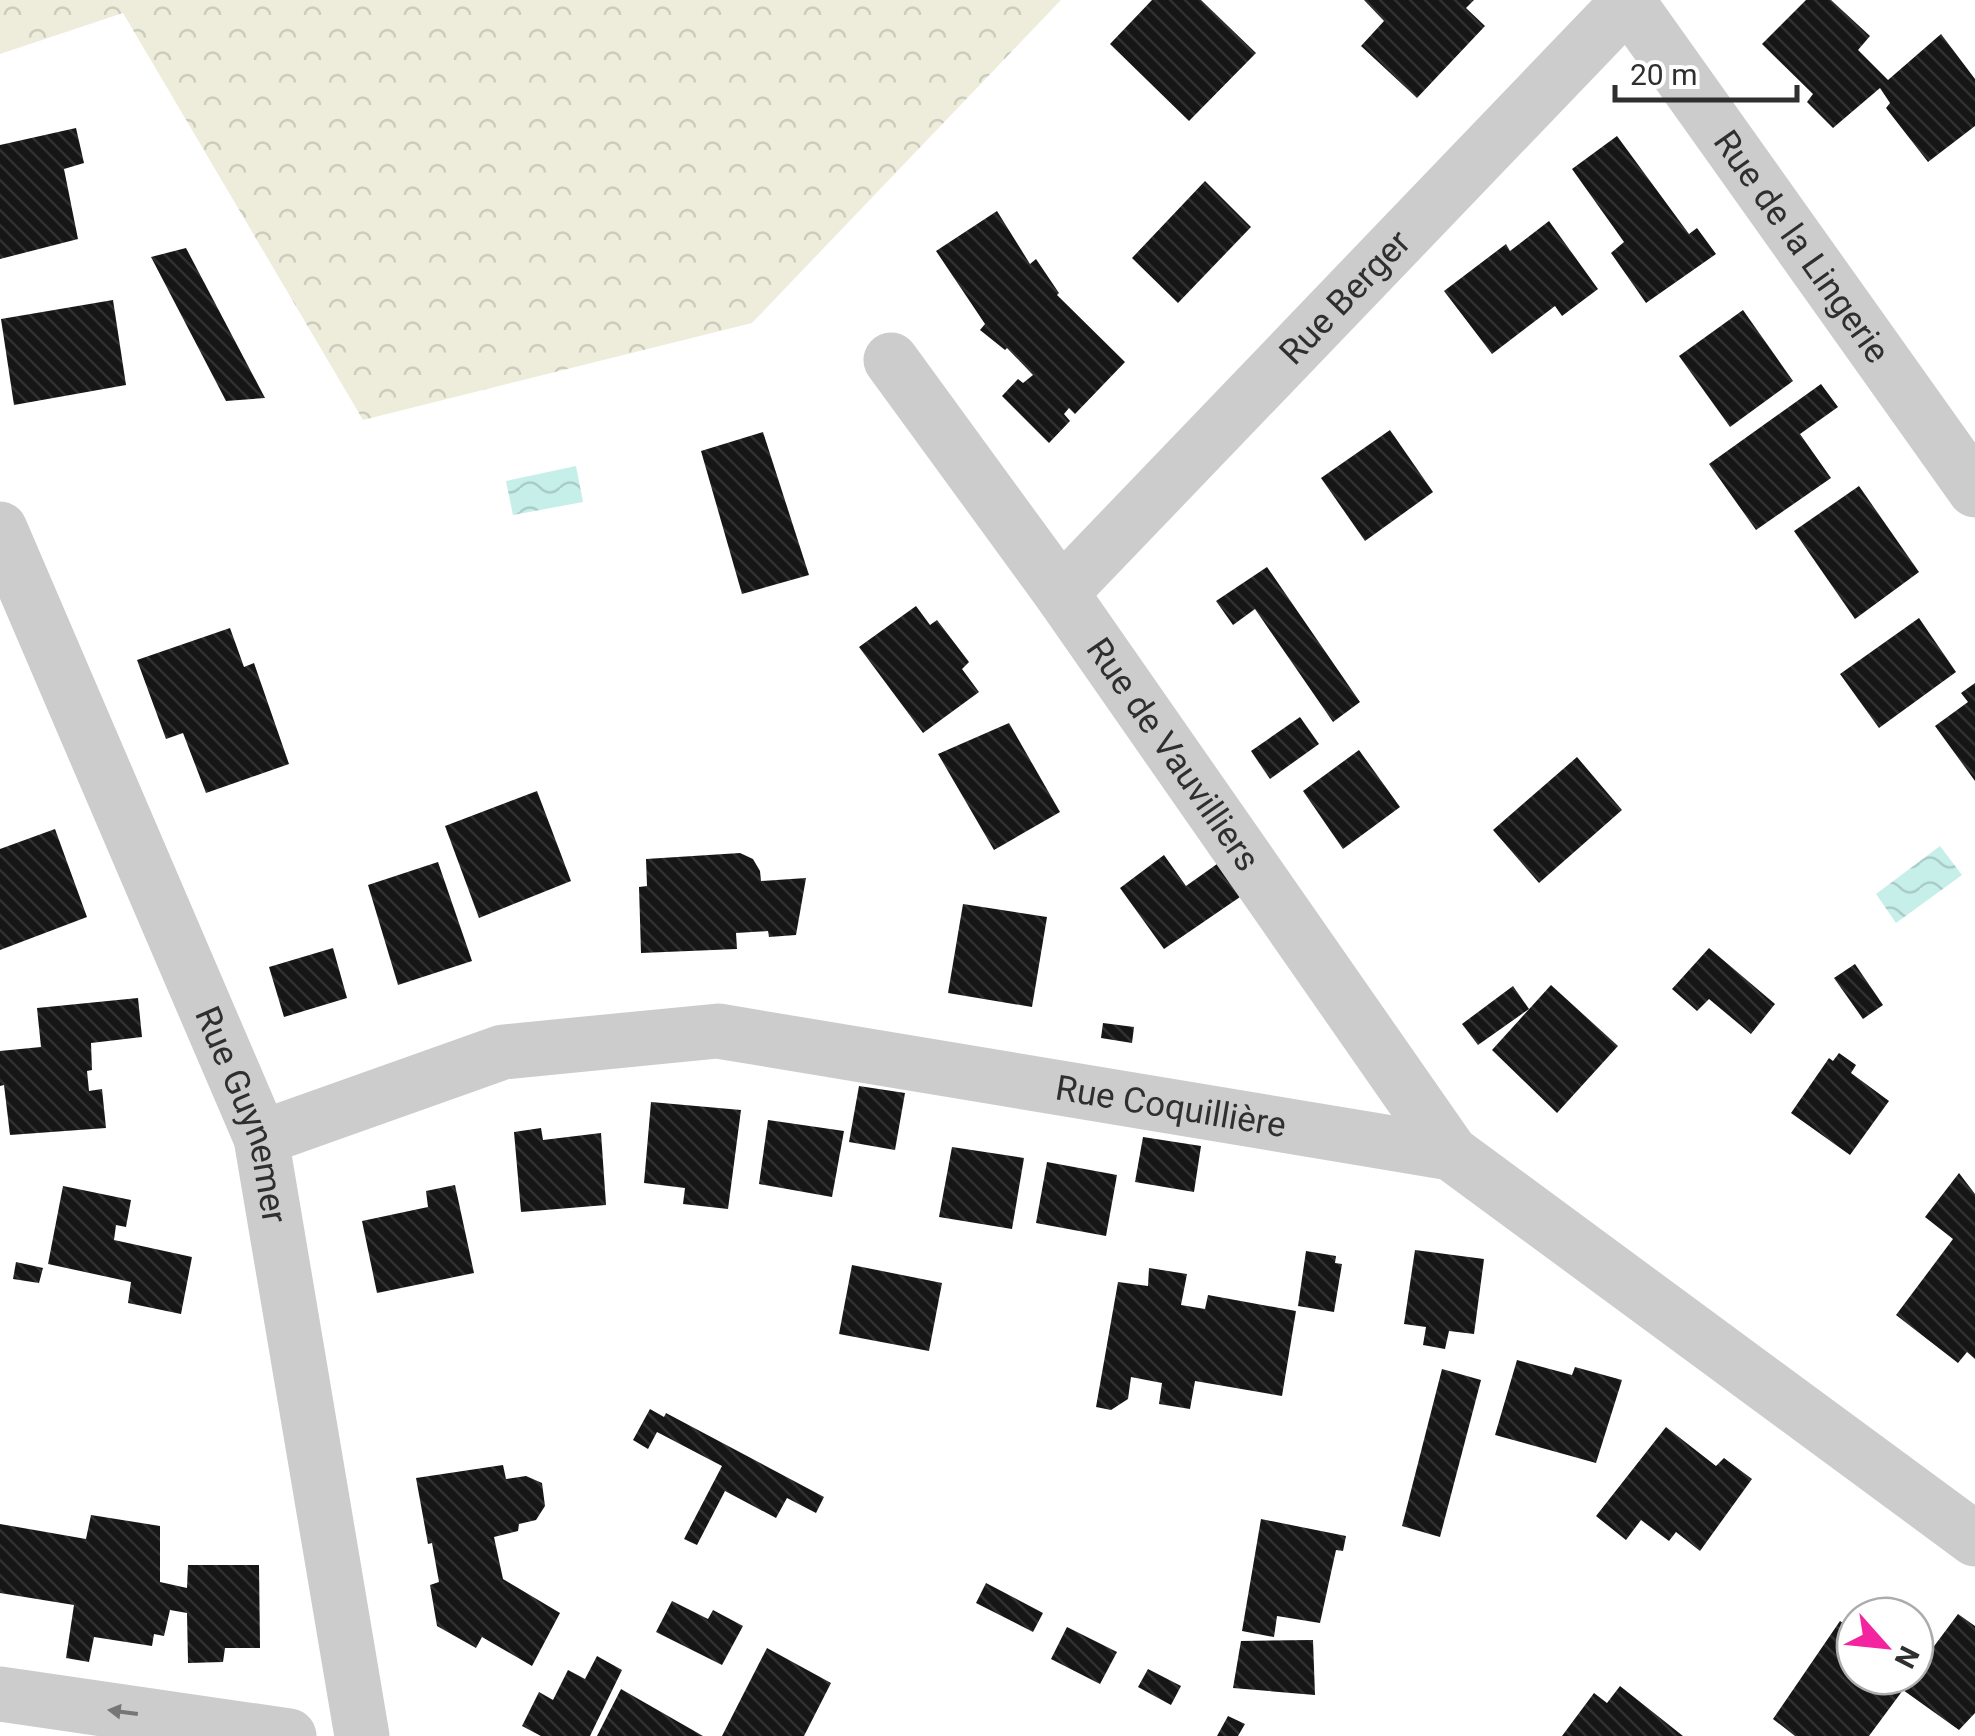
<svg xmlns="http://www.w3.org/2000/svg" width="1975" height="1736" viewBox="0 0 1975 1736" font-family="Roboto,sans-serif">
	<defs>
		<pattern id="forest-crowns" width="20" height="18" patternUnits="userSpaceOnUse" patternTransform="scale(2.5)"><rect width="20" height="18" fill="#eeeddc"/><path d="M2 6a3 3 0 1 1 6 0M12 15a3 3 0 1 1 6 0" fill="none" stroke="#ccccbd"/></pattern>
		<pattern id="water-waves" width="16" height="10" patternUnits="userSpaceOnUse" patternTransform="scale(2.5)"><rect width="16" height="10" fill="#c7efea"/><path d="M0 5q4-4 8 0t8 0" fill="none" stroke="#abcdc9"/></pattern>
		<pattern id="building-back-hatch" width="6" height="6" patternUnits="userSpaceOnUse" patternTransform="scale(2.5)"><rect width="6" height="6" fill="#161616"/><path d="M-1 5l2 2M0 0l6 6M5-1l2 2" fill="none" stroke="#303030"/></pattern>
	</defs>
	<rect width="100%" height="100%" fill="#fff"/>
	<!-- forest -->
	<path fill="url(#forest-crowns)" d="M0,0H1061L752,323L363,420L123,13L0,54Z"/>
	<!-- water -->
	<g fill="url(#water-waves)">
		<path d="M576,466L583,502L513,515L506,481Z"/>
		<path d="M1940,846L1962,875L1896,923L1876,894Z"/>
	</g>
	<!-- building -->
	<g fill="url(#building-back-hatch)">
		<path d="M1152,0H1201L1256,53L1189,121L1110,44Z"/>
		<path d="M1364,0H1474L1466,8L1485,26L1417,98L1361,46L1384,21Z"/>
		<path d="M1806,0H1831L1870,36L1858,50L1888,80L1941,34L1975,79V126L1928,162L1886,108L1890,103L1880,88L1833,128L1807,102L1813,94L1762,44Z"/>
		<path d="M76,128L84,163L64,169L78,239L0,259V145Z"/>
		<path d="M1617,136L1689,234L1697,228L1716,254L1646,303L1611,253L1624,242L1572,169Z"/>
		<path d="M1205,181L1251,227L1178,303L1132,258Z"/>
		<path d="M997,211L1030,264L1036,259L1059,293L1057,295L1125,362L1075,414L1069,408L1064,414L1070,421L1049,443L1002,396L1018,379L1023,383L1033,375L1007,348L1005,350L980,330L985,324L936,251Z"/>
		<path d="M1549,221L1598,289L1562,316L1555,306L1492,354L1444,291L1506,244L1510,251Z"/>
		<path d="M186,248L265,398L226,401L151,257Z"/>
		<path d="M113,300L126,385L14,405L1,319Z"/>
		<path d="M1743,310L1793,381L1730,427L1679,356Z"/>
		<path d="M1821,384L1838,407L1800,434L1831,478L1756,530L1709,464Z"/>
		<path d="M1390,430L1433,492L1365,541L1321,478Z"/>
		<path d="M763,432L809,575L742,594L701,451Z"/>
		<path d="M1859,486L1919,572L1855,619L1794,531Z"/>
		<path d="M1267,567L1360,702L1333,722L1255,609L1233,625L1216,601Z"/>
		<path d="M916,606L930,625L937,620L969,662L962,669L979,692L923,733L859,647Z"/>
		<path d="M1919,618L1956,672L1879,728L1840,674Z"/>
		<path d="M230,628L244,667L254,663L289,764L206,793L183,733L166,739L137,660Z"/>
		<path d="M1975,683V781L1935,726L1968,702L1961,693Z"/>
		<path d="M1300,717L1319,744L1270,779L1251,751Z"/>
		<path d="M1009,723L1060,812L994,850L938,754Z"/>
		<path d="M1359,750L1400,807L1343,849L1303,791Z"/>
		<path d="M1577,757L1622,810L1539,883L1493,830Z"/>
		<path d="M537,791L571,881L479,918L445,826Z"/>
		<path d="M55,829L87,917L0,950V849Z"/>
		<path d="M740,853L753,859L760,871L761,881L806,878L796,935L769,937L768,931L736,933L737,949L641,953L639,887L647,886L646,859Z"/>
		<path d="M1164,855L1186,886L1217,864L1240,897L1164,949L1120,888Z"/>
		<path d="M438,862L472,961L398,985L368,885Z"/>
		<path d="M963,904L1047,917L1032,1007L948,993Z"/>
		<path d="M333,948L347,998L284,1017L269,967Z"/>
		<path d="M1709,948L1775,1004L1751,1034L1709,999L1697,1011L1672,989Z"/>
		<path d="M1855,964L1883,1005L1863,1019L1834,978Z"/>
		<path d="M1551,985L1618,1046L1557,1113L1492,1050Z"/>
		<path d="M1513,986L1529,1009L1478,1045L1462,1024Z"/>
		<path d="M138,998L142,1037L91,1043L92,1070L87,1071L89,1091L102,1089L106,1128L10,1135L4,1085L0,1086V1051L41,1047L37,1008Z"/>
		<path d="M1103,1023L1134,1027L1132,1043L1101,1038Z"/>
		<path d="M1839,1053L1856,1065L1851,1073L1889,1101L1850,1155L1791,1113L1829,1058L1833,1061Z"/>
		<path d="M859,1086L905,1093L895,1150L849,1142Z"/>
		<path d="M651,1102L741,1110L728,1209L683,1204L685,1188L644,1183Z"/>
		<path d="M768,1120L844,1131L832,1197L759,1184Z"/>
		<path d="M541,1128L543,1140L601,1133L606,1205L521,1212L514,1132Z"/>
		<path d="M1143,1137L1201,1146L1194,1192L1135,1182Z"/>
		<path d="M952,1147L1024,1158L1012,1229L939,1217Z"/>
		<path d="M1047,1162L1117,1175L1106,1236L1036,1223Z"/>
		<path d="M1959,1173L1975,1194V1359L1967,1352L1958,1363L1896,1315L1953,1239L1925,1217Z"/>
		<path d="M455,1185L474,1273L377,1293L362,1221L428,1207L426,1191Z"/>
		<path d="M63,1186L131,1200L126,1227L116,1225L114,1240L192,1257L181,1314L128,1303L131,1282L48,1264Z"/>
		<path d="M1415,1250L1484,1259L1474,1334L1449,1331L1445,1349L1423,1345L1426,1327L1404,1324Z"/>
		<path d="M1306,1251L1336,1256L1335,1263L1342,1264L1334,1312L1298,1306Z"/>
		<path d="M16,1262L43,1268L39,1283L13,1279Z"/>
		<path d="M852,1265L942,1283L929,1351L839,1334Z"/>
		<path d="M1149,1268L1187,1274L1181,1305L1205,1309L1208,1295L1296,1311L1282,1396L1195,1381L1190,1409L1159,1404L1162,1383L1131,1377L1128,1399L1111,1410L1096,1407L1118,1282L1148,1286Z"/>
		<path d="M1517,1360L1572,1375L1575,1367L1622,1380L1596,1463L1495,1435Z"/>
		<path d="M1442,1369L1481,1380L1440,1537L1402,1526Z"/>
		<path d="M650,1409L664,1417L666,1413L824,1497L816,1513L787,1498L776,1518L725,1491L697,1545L684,1539L722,1466L657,1432L648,1449L633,1440Z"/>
		<path d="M1666,1427L1716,1466L1724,1458L1752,1479L1700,1551L1676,1532L1669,1541L1641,1520L1626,1540L1596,1516Z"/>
		<path d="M503,1465L506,1479L526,1476L542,1483L545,1506L536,1520L519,1524L518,1531L494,1537L503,1579L560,1613L532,1666L482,1637L476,1648L437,1626L430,1585L439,1582L432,1543L428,1544L416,1478Z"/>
		<path d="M91,1515L160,1526V1582L187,1588L188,1565H259L260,1648H225L223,1662L188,1663L187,1613L170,1610L164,1636L154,1634L152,1646L94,1637L89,1662L66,1658L74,1605L0,1593V1524L86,1539Z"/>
		<path d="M1261,1519L1346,1536L1343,1551L1336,1550L1320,1623L1277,1616L1274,1637L1242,1631Z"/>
		<path d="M986,1583L1043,1613L1033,1632L976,1603Z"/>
		<path d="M672,1601L708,1619L713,1610L743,1626L722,1665L656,1632Z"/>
		<path d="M1958,1614L1975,1626V1713L1959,1730L1903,1690L1869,1736H1795L1773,1719L1840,1621L1855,1632V1676H1915V1648L1926,1657Z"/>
		<path d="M1067,1627L1117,1652L1100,1684L1051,1659Z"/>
		<path d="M1313,1640L1315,1695L1233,1688L1241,1641Z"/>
		<path d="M767,1648L831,1683L804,1736H722Z"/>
		<path d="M597,1656L622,1670L590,1736H541L522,1726L539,1692L553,1700L568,1670L585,1679Z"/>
		<path d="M1148,1669L1181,1686L1171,1705L1138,1687Z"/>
		<path d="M1620,1686L1683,1736H1562L1594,1693L1607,1703Z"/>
		<path d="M621,1689L703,1736H597Z"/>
		<path d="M1228,1716L1245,1724L1238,1736H1217Z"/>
	</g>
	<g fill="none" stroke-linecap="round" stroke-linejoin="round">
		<!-- minor -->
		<g stroke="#ccc" stroke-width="55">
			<path id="s1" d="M1628,2L1975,490"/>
			<path id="s2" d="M891,360L1061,593L1451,1153"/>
			<path id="s3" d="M0,529L261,1138L362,1736"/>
			<path id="s4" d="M1061,593L1630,0"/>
			<path id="s5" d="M261,1138L503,1052L718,1031L1451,1153L1975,1539"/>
			<path d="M0,1694L289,1736"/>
		</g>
	</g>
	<!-- one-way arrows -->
	<defs><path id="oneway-solid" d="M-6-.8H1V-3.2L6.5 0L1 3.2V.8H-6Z" transform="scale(2.5)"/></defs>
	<use fill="#767676" href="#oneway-solid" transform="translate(123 1712) rotate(-172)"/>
	<g text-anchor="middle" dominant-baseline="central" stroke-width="10" stroke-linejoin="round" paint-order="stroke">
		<!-- street labels -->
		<g font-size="35" fill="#2f2f2f" stroke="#fff">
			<text stroke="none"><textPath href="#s1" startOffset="300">Rue de la Lingerie</textPath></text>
			<text stroke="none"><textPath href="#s4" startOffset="410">Rue Berger</textPath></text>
			<text stroke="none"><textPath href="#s2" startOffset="485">Rue de Vauvilliers</textPath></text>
			<text stroke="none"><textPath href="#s5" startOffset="932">Rue Coquillière</textPath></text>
			<text stroke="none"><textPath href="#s3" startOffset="635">Rue Guynemer</textPath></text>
		</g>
	</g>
	<!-- north arrow -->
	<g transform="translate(1885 1646) rotate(117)"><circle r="48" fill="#ffffff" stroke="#acacac" stroke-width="2.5"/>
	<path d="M0-8L18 38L0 25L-18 38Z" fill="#f424a1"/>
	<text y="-15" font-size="28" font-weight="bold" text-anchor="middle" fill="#2f2f2f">N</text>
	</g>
	<!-- scale -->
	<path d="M1615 85v15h182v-15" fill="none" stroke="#2f2f2f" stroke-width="5"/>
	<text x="1630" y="85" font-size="30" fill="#2f2f2f" stroke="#ffffff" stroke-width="8" paint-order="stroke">20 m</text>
</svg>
